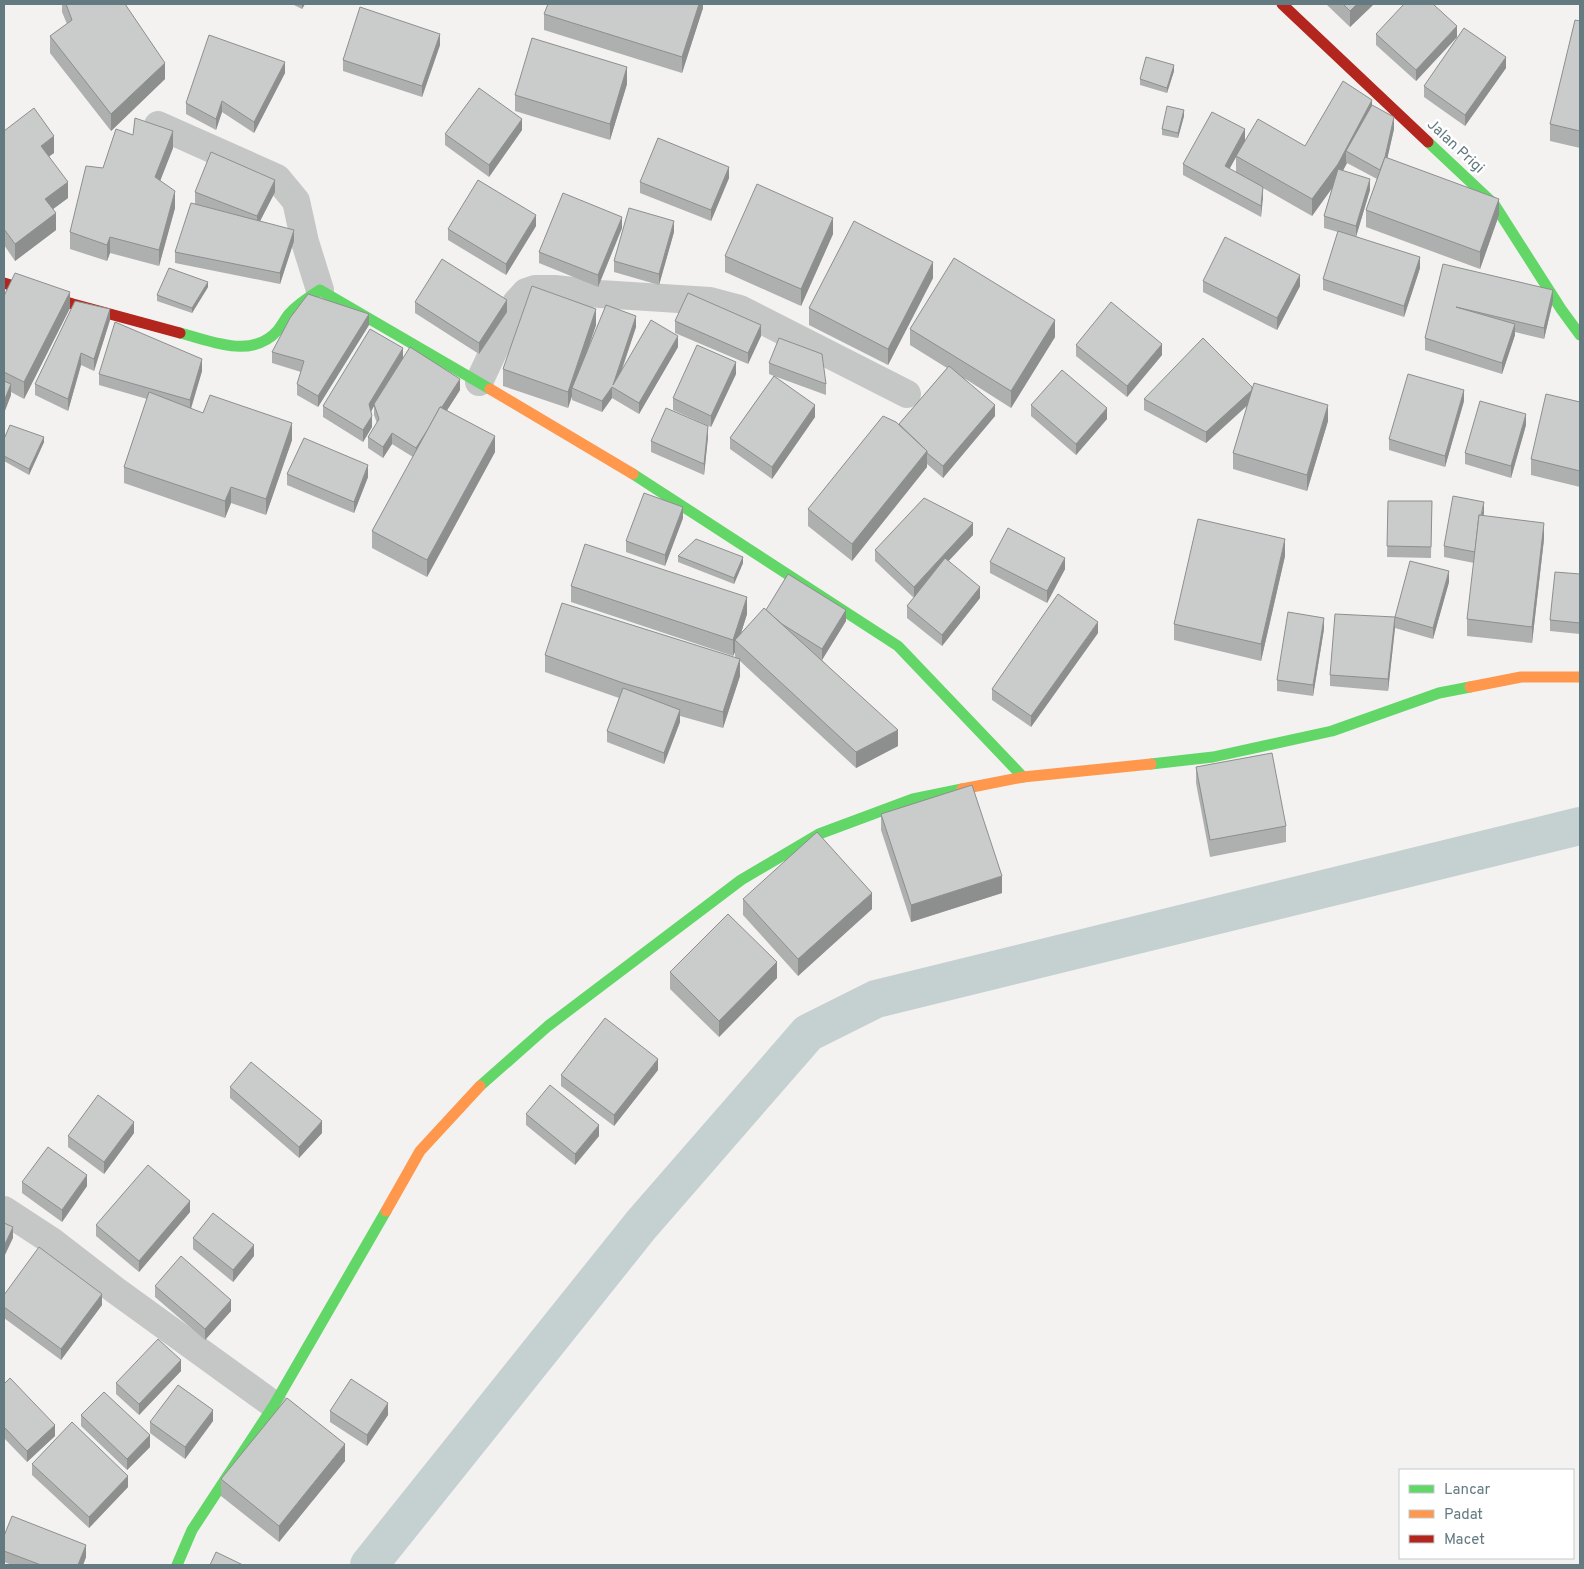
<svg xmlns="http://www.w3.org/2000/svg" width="1584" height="1569" viewBox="0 0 1584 1569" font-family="Overpass,sans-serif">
	<rect width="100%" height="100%" fill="#f3f2f1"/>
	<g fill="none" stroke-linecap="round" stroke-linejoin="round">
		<!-- canal -->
		<path stroke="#c5d1d1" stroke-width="38" d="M369,1565L641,1225L808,1033L876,999L1580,826"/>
		<!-- street -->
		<g stroke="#c5c7c6" stroke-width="28">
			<path d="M158,125L277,178L296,201L305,242L320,290"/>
			<path d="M479,382L516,303L526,292L535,289H555L600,294L710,301L740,309L907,394"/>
			<path d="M4,1210L53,1242L115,1290L274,1405"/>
		</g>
		<!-- fast -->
		<g stroke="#63d668" stroke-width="11">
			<path d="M1428,142L1494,204L1561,309L1580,335"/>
			<path d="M180,333C212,341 252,360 278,330C282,325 285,319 289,314C298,304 309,297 320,290L490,389"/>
			<path d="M633,474L898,646L1023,777"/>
			<path d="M1151,764L1213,757L1332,731L1439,693L1470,687"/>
			<path d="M480,1086L548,1026L741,880L819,834L913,799L962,789"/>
			<path d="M177,1565L192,1530L274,1405L386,1211"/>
		</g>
		<!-- slow -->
		<g stroke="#ff974d" stroke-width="11">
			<path d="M490,389L633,474"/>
			<path d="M1470,687L1521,677H1580"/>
			<path d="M962,789L1023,777L1151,764"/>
			<path d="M386,1211L420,1151L480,1086"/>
		</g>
		<!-- jam -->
		<g stroke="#b3261e" stroke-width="11">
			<path d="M1282,4L1428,142"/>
			<path d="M4,283L73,304L180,333"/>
		</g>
	</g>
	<!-- wall -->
	<g fill="#aeafaf">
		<path d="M62,4H125L165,79L111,131L50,53V36L67,24L62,12Z"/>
		<path d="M292,4H305L302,9Z"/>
		<path d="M699,4H703V8L682,73L544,30V14Z"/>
		<path d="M1326,4H1374L1350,27Z"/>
		<path d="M1580,21V148L1550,141V124Z"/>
		<path d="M1376,34L1457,37L1416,81L1376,45Z"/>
		<path d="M440,45L422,97L343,71V60Z"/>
		<path d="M1506,68L1465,126L1424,97V86Z"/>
		<path d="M1174,71L1167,93L1140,85V79Z"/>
		<path d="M285,73L254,133L222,112L216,130L186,114V103Z"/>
		<path d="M627,84L610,140L515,111V95Z"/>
		<path d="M1372,105L1394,129L1387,158L1499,215L1480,269L1366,227V210L1377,179L1347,163L1343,170L1370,190L1356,236L1420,268L1404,317L1323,290V279L1338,232L1324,228V216L1332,188L1312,216L1263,188L1261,217L1183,175V164L1245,141L1229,169L1236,172V156L1305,146Z"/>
		<path d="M1184,116L1178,138L1162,135V129Z"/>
		<path d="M522,130L489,177L445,145V134Z"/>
		<path d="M4,131L54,153L49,156L68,198L53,209L56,230L15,261L4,245Z"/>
		<path d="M173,148L160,181L175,208L159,266L110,253L107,261L70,249V232L103,168Z"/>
		<path d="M729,178L711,221L640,193V182Z"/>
		<path d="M195,192H275L260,221L294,241L280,284L175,263V252L195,203Z"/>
		<path d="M536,226L506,275L448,240V229Z"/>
		<path d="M622,228L598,287L539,263V252Z"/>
		<path d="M674,232L659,285L614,272V261Z"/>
		<path d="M833,234L801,306L725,272V256Z"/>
		<path d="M1443,264L1553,301L1544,339L1515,332V335L1502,374L1425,350V338Z"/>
		<path d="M933,278L888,365L809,325V308Z"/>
		<path d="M1203,281L1300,286L1277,330L1203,292Z"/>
		<path d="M208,287L192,313L157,301V295Z"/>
		<path d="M4,296L70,308L24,399L11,392V395L4,413Z"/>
		<path d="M415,302L507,312L479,354L415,313Z"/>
		<path d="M110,320L94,371L81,365L68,411L35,395V384Z"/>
		<path d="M675,321L761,336L748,364L675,333Z"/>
		<path d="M369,325L318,407L297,395V384L301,372L272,363V352Z"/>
		<path d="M596,325L588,349L636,327L622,370L678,347L639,414L612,398L602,412L572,400V396L568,408L503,386V369Z"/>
		<path d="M910,329L1055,337L1011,408L964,378L995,416L943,478L927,464V467L852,561L808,526V509L899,424L947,368L910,345Z"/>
		<path d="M1076,345L1162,355L1127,397L1076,356Z"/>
		<path d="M403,359L460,390L447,410L495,452L427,577L372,548V531L413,457L392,444L383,458L368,448V437L377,423L374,415V406L371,412L372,427L363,442L323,417V406Z"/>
		<path d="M769,363L826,384V395L774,376L815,417L772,479L730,449V438L774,376L769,374Z"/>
		<path d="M202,371L191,409L203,413L292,440L266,515L231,503L225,518L124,483V467L147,399L99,385V374Z"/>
		<path d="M736,374L711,427L673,410V398Z"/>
		<path d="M1252,387L1328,421L1307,491L1233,469V453L1247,406L1206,443L1144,410V399Z"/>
		<path d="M1464,401L1445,467L1389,450V439Z"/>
		<path d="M1580,402V487L1531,475V459Z"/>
		<path d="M1031,405L1107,419L1076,455L1031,416Z"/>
		<path d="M1526,425L1511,478L1465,464V453Z"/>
		<path d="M708,437L704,475L651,452V441Z"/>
		<path d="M4,439L44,442L29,475L4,461Z"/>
		<path d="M287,474L368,477L354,513L287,485Z"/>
		<path d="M1388,501H1432L1431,558L1387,557Z"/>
		<path d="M1484,513L1483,516L1544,539L1532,643L1467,636V619L1474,563L1444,557V546Z"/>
		<path d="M683,518L665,566L626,552V541Z"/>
		<path d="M973,535L948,561L980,598L942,646L907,618V606L914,598L875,561V550Z"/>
		<path d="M678,556L743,563L734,584L678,562Z"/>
		<path d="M1285,556L1261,661L1174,640V624Z"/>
		<path d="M990,562L1065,569L1047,603L990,573Z"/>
		<path d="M1580,574V634L1550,631V620Z"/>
		<path d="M1449,582L1433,639L1395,628L1388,691L1330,686V675L1395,617Z"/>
		<path d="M571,586L747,614L741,633L766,610L846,621L822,660L898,746L856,768L740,661V676L723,728L680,716V722L664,764L607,742V731L619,698L545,672V655L736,658L735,656V652L733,656L571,602Z"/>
		<path d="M1324,629L1313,696L1277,691V680Z"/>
		<path d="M1098,633L1031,727L992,700V689Z"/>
		<path d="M1196,767L1286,826V842L1210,857L1196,783Z"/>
		<path d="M881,814L1002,893L911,922L881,830Z"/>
		<path d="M743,899L872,909L798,976L743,915Z"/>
		<path d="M670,972L777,978L719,1037L670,989Z"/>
		<path d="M658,1070L614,1126L561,1086V1075Z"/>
		<path d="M230,1087L322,1133L299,1158L230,1098Z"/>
		<path d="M526,1114L599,1136L575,1165L526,1125Z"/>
		<path d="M134,1133L104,1174L68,1147V1136Z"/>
		<path d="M22,1182L87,1186L62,1222L22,1193Z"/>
		<path d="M190,1212L139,1272L96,1236V1225Z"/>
		<path d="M193,1238L254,1256L233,1282L193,1249Z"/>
		<path d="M155,1286L231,1311L205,1340L155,1297Z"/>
		<path d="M4,1295L102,1305L61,1360L4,1318Z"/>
		<path d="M181,1371L139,1415L116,1394V1383Z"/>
		<path d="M4,1384L55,1436L27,1462L4,1438Z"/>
		<path d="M330,1411L388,1415L367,1446L330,1422Z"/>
		<path d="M81,1415L150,1447L127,1470L81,1426Z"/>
		<path d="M213,1421L185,1459L150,1433V1422Z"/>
		<path d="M345,1461L279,1542L221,1496V1479Z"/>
		<path d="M32,1464L128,1487L89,1528L32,1475Z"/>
		<path d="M4,1536L86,1557L83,1565H12L4,1562Z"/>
	</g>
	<!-- shaded-wall -->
	<g fill="#8d8f8e">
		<path d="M302,4H305L302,9Z"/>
		<path d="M699,4H703V8L682,73V57Z"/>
		<path d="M1357,4H1374L1350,27V11Z"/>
		<path d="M1457,26V37L1416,81V70Z"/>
		<path d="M440,34V45L422,97V86Z"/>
		<path d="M1506,57V68L1465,126V115Z"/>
		<path d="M285,62V73L254,133V122Z"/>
		<path d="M165,63V79L111,131V114Z"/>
		<path d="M1174,65V71L1167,93V88Z"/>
		<path d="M627,67V84L610,140V124Z"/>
		<path d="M1372,100V116L1346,151V162L1347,163L1338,180L1312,216V199Z"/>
		<path d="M222,101V112L216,130V119Z"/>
		<path d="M1184,110V116L1178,138V133Z"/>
		<path d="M1394,117V129L1382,182V171Z"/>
		<path d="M522,119V130L489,177V165Z"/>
		<path d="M1245,129V141L1225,177V166Z"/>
		<path d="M173,131V148L155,194V177Z"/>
		<path d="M54,136V153L41,162V146Z"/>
		<path d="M729,167V178L711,221V210Z"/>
		<path d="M1370,179V190L1356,237V226Z"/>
		<path d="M275,180V192L257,227V216Z"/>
		<path d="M68,182V198L45,215V199Z"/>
		<path d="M1263,187V198L1261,217V206Z"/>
		<path d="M175,191V208L159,266V250Z"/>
		<path d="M1499,199V215L1480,269V252Z"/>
		<path d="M56,213V230L15,261V244Z"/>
		<path d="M536,215V226L506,275V264Z"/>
		<path d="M622,217V228L598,287V275Z"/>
		<path d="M833,218V234L801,306V289Z"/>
		<path d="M674,221V232L659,285V274Z"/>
		<path d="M294,230V241L280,284V273Z"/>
		<path d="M110,237V253L107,261V245Z"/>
		<path d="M1420,257V268L1404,317V306Z"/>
		<path d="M933,262V278L888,365V349Z"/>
		<path d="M1300,275V286L1277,330V318Z"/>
		<path d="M208,282V287L192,313V308Z"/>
		<path d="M1553,290V301L1544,339V328Z"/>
		<path d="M70,292V308L24,399V382Z"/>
		<path d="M507,300V312L479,354V343Z"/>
		<path d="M110,309V320L94,371V359Z"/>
		<path d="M596,309V325L574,389L572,388V396L568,408V392Z"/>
		<path d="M369,314V325L318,407V396Z"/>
		<path d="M636,316V327L615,389L613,385Z"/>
		<path d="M1055,320V337L1011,408V391Z"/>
		<path d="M1515,324V335L1502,374V363Z"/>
		<path d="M761,325V336L748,364V353Z"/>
		<path d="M678,336V347L639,414V403Z"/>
		<path d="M1162,344V355L1127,397V386Z"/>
		<path d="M403,348V360L374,404V406L369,415V404Z"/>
		<path d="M81,353V365L68,411V399Z"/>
		<path d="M202,359V371L190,411V400Z"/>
		<path d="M736,362V374L711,427V416Z"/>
		<path d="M460,379V390L416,459V448Z"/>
		<path d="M11,384V395L4,413V401Z"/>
		<path d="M612,387V398L602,412V401Z"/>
		<path d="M1254,388V399L1206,443V432Z"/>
		<path d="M1464,390V401L1445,467V456Z"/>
		<path d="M815,405V417L772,479V467Z"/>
		<path d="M995,405V416L943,478V466Z"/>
		<path d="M1328,405V421L1307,491V475Z"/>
		<path d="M1107,408V419L1076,455V444Z"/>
		<path d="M1526,414V425L1511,478V466Z"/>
		<path d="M372,416V427L363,442V430Z"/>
		<path d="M292,423V440L266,515V499Z"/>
		<path d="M708,426V437L704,475V464Z"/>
		<path d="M392,433V444L383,458V447Z"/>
		<path d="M495,436V452L427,577V560Z"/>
		<path d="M44,437V442L29,475V469Z"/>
		<path d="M927,451V467L852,561V544Z"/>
		<path d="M368,465V477L354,513V502Z"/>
		<path d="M231,487V503L225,518V501Z"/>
		<path d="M1484,502V513L1475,563V552Z"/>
		<path d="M683,507V518L665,566V555Z"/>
		<path d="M973,523V535L914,598V587Z"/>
		<path d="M1544,523V539L1532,643V627Z"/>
		<path d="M1285,539V556L1261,661V644Z"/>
		<path d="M743,557V563L734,584V578Z"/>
		<path d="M1065,558V569L1047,603V591Z"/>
		<path d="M1449,571V582L1433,639V628Z"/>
		<path d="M980,587V598L942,646V635Z"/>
		<path d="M747,597V614L738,643L735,640V652L733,656V640Z"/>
		<path d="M846,610V621L822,660V649Z"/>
		<path d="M1395,617V628L1388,691V679Z"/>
		<path d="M1324,618V629L1313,696V685Z"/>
		<path d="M1098,622V633L1031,727V716Z"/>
		<path d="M740,659V676L723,728V712Z"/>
		<path d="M680,710V722L664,764V753Z"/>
		<path d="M898,730V746L856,768V752Z"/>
		<path d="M1002,876V893L911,922V905Z"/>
		<path d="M872,893V909L798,976V959Z"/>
		<path d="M777,962V978L719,1037V1021Z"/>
		<path d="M658,1059V1070L614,1126V1115Z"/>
		<path d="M322,1121V1133L299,1158V1147Z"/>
		<path d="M134,1122V1133L104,1174V1162Z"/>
		<path d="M599,1125V1136L575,1165V1154Z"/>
		<path d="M87,1175V1186L62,1222V1210Z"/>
		<path d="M190,1201V1212L139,1272V1261Z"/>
		<path d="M13,1227V1238L4,1257V1246Z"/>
		<path d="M254,1245V1256L233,1282V1270Z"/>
		<path d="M102,1294V1305L61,1360V1349Z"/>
		<path d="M231,1300V1311L205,1340V1329Z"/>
		<path d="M181,1360V1371L139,1415V1404Z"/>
		<path d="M388,1403V1415L367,1446V1435Z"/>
		<path d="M213,1410V1421L185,1459V1447Z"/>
		<path d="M55,1425V1436L27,1462V1451Z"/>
		<path d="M150,1435V1447L127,1470V1459Z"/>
		<path d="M345,1444V1461L279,1542V1526Z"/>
		<path d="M128,1476V1487L89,1528V1517Z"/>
		<path d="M86,1545V1557L83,1565H78Z"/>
	</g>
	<!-- building -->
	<g fill="#cacccb" stroke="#8d8f8e">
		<path d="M66,4H125L165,63L111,114L50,36L72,20Z"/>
		<path d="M548,4H699L682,57L544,14Z"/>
		<path d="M1343,4H1357L1350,11Z"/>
		<path d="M1404,4H1433L1457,26L1416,70L1376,34Z"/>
		<path d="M360,7L440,34L422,86L343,60Z"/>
		<path d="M1575,20L1580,21V131L1550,124Z"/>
		<path d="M1464,28L1506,57L1465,115L1424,86Z"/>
		<path d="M209,35L285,62L254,122L222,101L216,119L186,103Z"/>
		<path d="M532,38L627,67L610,124L515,95Z"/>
		<path d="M1146,57L1174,65L1167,88L1140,79Z"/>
		<path d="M1343,81L1372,100L1338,164L1312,199L1236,156L1258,119L1305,146Z"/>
		<path d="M479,88L522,119L489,165L445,134Z"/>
		<path d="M1372,105L1394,117L1385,157L1380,170L1346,151Z"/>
		<path d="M1167,106L1184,110L1178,133L1162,129Z"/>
		<path d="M34,108L54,136L41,146L68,182L45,199L56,213L15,244L4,229V131Z"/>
		<path d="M1212,112L1245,129L1225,166L1263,187L1261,206L1183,164Z"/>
		<path d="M135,118L173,131L155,177L175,191L159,250L110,237L107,245L70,232L86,166L103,168L116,129L133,135Z"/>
		<path d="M658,138L729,167L711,210L640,182Z"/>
		<path d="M211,152L275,180L257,216L195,192Z"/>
		<path d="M1385,157L1499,199L1480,252L1366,210Z"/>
		<path d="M1338,169L1370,179L1356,226L1324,216Z"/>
		<path d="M478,180L536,215L506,264L448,229Z"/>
		<path d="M757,184L833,218L801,289L725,256Z"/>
		<path d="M563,193L622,217L598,275L539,252Z"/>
		<path d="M191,203L294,230L280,273L175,252Z"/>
		<path d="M629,208L674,221L659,274L614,261Z"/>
		<path d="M854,221L933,262L888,349L809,308Z"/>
		<path d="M1338,231L1420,257L1404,306L1323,279Z"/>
		<path d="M1225,237L1300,275L1277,318L1203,281Z"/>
		<path d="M954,258L1055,320L1011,391L910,329Z"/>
		<path d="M442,259L507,300L479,343L415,302Z"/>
		<path d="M1443,264L1553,290L1544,328L1456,307L1515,324L1502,363L1425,338Z"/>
		<path d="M169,268L208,282L192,308L157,295Z"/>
		<path d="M15,273L70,292L24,382L4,372V296Z"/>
		<path d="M532,286L596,309L568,392L503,369Z"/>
		<path d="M688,293L761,325L748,353L675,321Z"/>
		<path d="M308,294L369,314L318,396L297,384L304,361L272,352L290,318Z"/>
		<path d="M75,301L110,309L94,359L81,353L68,399L35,384Z"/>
		<path d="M1111,302L1162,344L1127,386L1076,345Z"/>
		<path d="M606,305L636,316L613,385L651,320L678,336L639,403L612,387L602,401L572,388Z"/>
		<path d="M115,322L202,359L190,400L99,374Z"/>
		<path d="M370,329L403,348L369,404L372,416L363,430L323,406Z"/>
		<path d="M779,338L822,354L826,384L769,363Z"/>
		<path d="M1203,338L1252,387V390L1206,432L1144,399Z"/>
		<path d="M697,345L736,362L711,416L673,398Z"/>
		<path d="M410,347L460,379L442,407H440L428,429L416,448L392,433L383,447L368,437L379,419L374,404Z"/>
		<path d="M949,366L995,405L943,466L927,453V451L899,424Z"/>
		<path d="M1062,370L1107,408L1076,444L1031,405Z"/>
		<path d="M1408,374L1464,390L1445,456L1389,439Z"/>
		<path d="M774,376L815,405L772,467L730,438Z"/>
		<path d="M4,381L11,384L4,401Z"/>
		<path d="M1254,383L1328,405L1307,475L1233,453Z"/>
		<path d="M149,392L203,413L210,395L292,423L266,499L231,487L225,501L124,467Z"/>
		<path d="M1546,394L1580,402V471L1531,459Z"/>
		<path d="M1480,401L1526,414L1511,466L1465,453Z"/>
		<path d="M440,407L495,436L427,560L372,531Z"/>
		<path d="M666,408L708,426L704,464L651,441Z"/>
		<path d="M883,416L896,422L927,451L852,544L808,509Z"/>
		<path d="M10,425L44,437L29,469L4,456V439Z"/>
		<path d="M304,438L368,465L354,502L287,474Z"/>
		<path d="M644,493L683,507L665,555L626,541Z"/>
		<path d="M1453,496L1484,502L1481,515H1479L1475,552L1444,546Z"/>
		<path d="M924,498L973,523L914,587L875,550Z"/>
		<path d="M1388,501H1432L1431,547L1387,546Z"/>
		<path d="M1479,515L1544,523L1532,627L1467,619Z"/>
		<path d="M1198,519L1285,539L1261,644L1174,624Z"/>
		<path d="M1008,528L1065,558L1047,591L990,562Z"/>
		<path d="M696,539L743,557L734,578L678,556Z"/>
		<path d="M585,544L747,597L733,640L571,586Z"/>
		<path d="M945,558L980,587L942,635L907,606Z"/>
		<path d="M1410,561L1449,571L1433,628L1395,617L1388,679L1330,675L1335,614L1395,617Z"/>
		<path d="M1555,572L1580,574V623L1550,620Z"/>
		<path d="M788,574L846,610L822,649L782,624L766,610Z"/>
		<path d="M1058,594L1098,622L1031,716L992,689Z"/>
		<path d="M562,603L740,659L723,712L623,683L545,655Z"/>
		<path d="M764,608L898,730L856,752L735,640Z"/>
		<path d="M1288,612L1324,618L1313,685L1277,680Z"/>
		<path d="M623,688L680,710L664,753L607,731Z"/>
		<path d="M1272,753L1286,826L1210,840L1196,767Z"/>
		<path d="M972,785L1002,876L911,905L881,814Z"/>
		<path d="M817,832L872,893L798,959L743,899Z"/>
		<path d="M728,914L777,962L719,1021L670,972Z"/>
		<path d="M605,1018L658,1059L614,1115L561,1075Z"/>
		<path d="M251,1062L322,1121L299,1147L230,1087Z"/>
		<path d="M550,1085L599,1125L575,1154L526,1114Z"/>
		<path d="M98,1095L134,1122L104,1162L68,1136Z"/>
		<path d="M48,1147L87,1175L62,1210L22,1182Z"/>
		<path d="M148,1165L190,1201L139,1261L96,1225Z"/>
		<path d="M213,1213L254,1245L233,1270L193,1238Z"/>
		<path d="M4,1223L13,1227L4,1246Z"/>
		<path d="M39,1247L102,1294L61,1349L4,1307V1295Z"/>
		<path d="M181,1256L231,1300L205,1329L155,1286Z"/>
		<path d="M158,1339L181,1360L139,1404L116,1383Z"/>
		<path d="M10,1378L55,1425L27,1451L4,1427V1384Z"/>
		<path d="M351,1379L388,1403L367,1435L330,1411Z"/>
		<path d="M178,1385L213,1410L185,1447L150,1422Z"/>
		<path d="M104,1392L150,1435L127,1459L81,1415Z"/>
		<path d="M287,1398L345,1444L279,1526L221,1479Z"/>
		<path d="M72,1422L128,1476L89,1517L32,1464Z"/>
		<path d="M12,1516L86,1545L78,1565H41L4,1551V1536Z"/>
		<path d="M216,1552L243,1565H210Z"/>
	</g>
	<g text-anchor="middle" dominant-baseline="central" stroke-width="5" stroke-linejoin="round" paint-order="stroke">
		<!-- street labels -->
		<g font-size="15" fill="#637a80" stroke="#fff">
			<text transform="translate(1455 147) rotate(43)">Jalan Prigi</text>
		</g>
	</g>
	<!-- border -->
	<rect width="1584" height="1569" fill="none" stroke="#637a80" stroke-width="10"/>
	<!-- legend -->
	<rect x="1399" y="1469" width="175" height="90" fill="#ffffff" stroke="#c1cacc"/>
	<rect x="1409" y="1485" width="25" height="8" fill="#63d668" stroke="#c1cacc"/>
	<text x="1444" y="1494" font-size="15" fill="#637a80">Lancar</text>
	<rect x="1409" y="1510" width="25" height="8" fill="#ff974d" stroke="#c1cacc"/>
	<text x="1444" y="1519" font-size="15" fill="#637a80">Padat</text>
	<rect x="1409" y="1535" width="25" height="8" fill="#b3261e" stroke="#c1cacc"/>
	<text x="1444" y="1544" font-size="15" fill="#637a80">Macet</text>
</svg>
